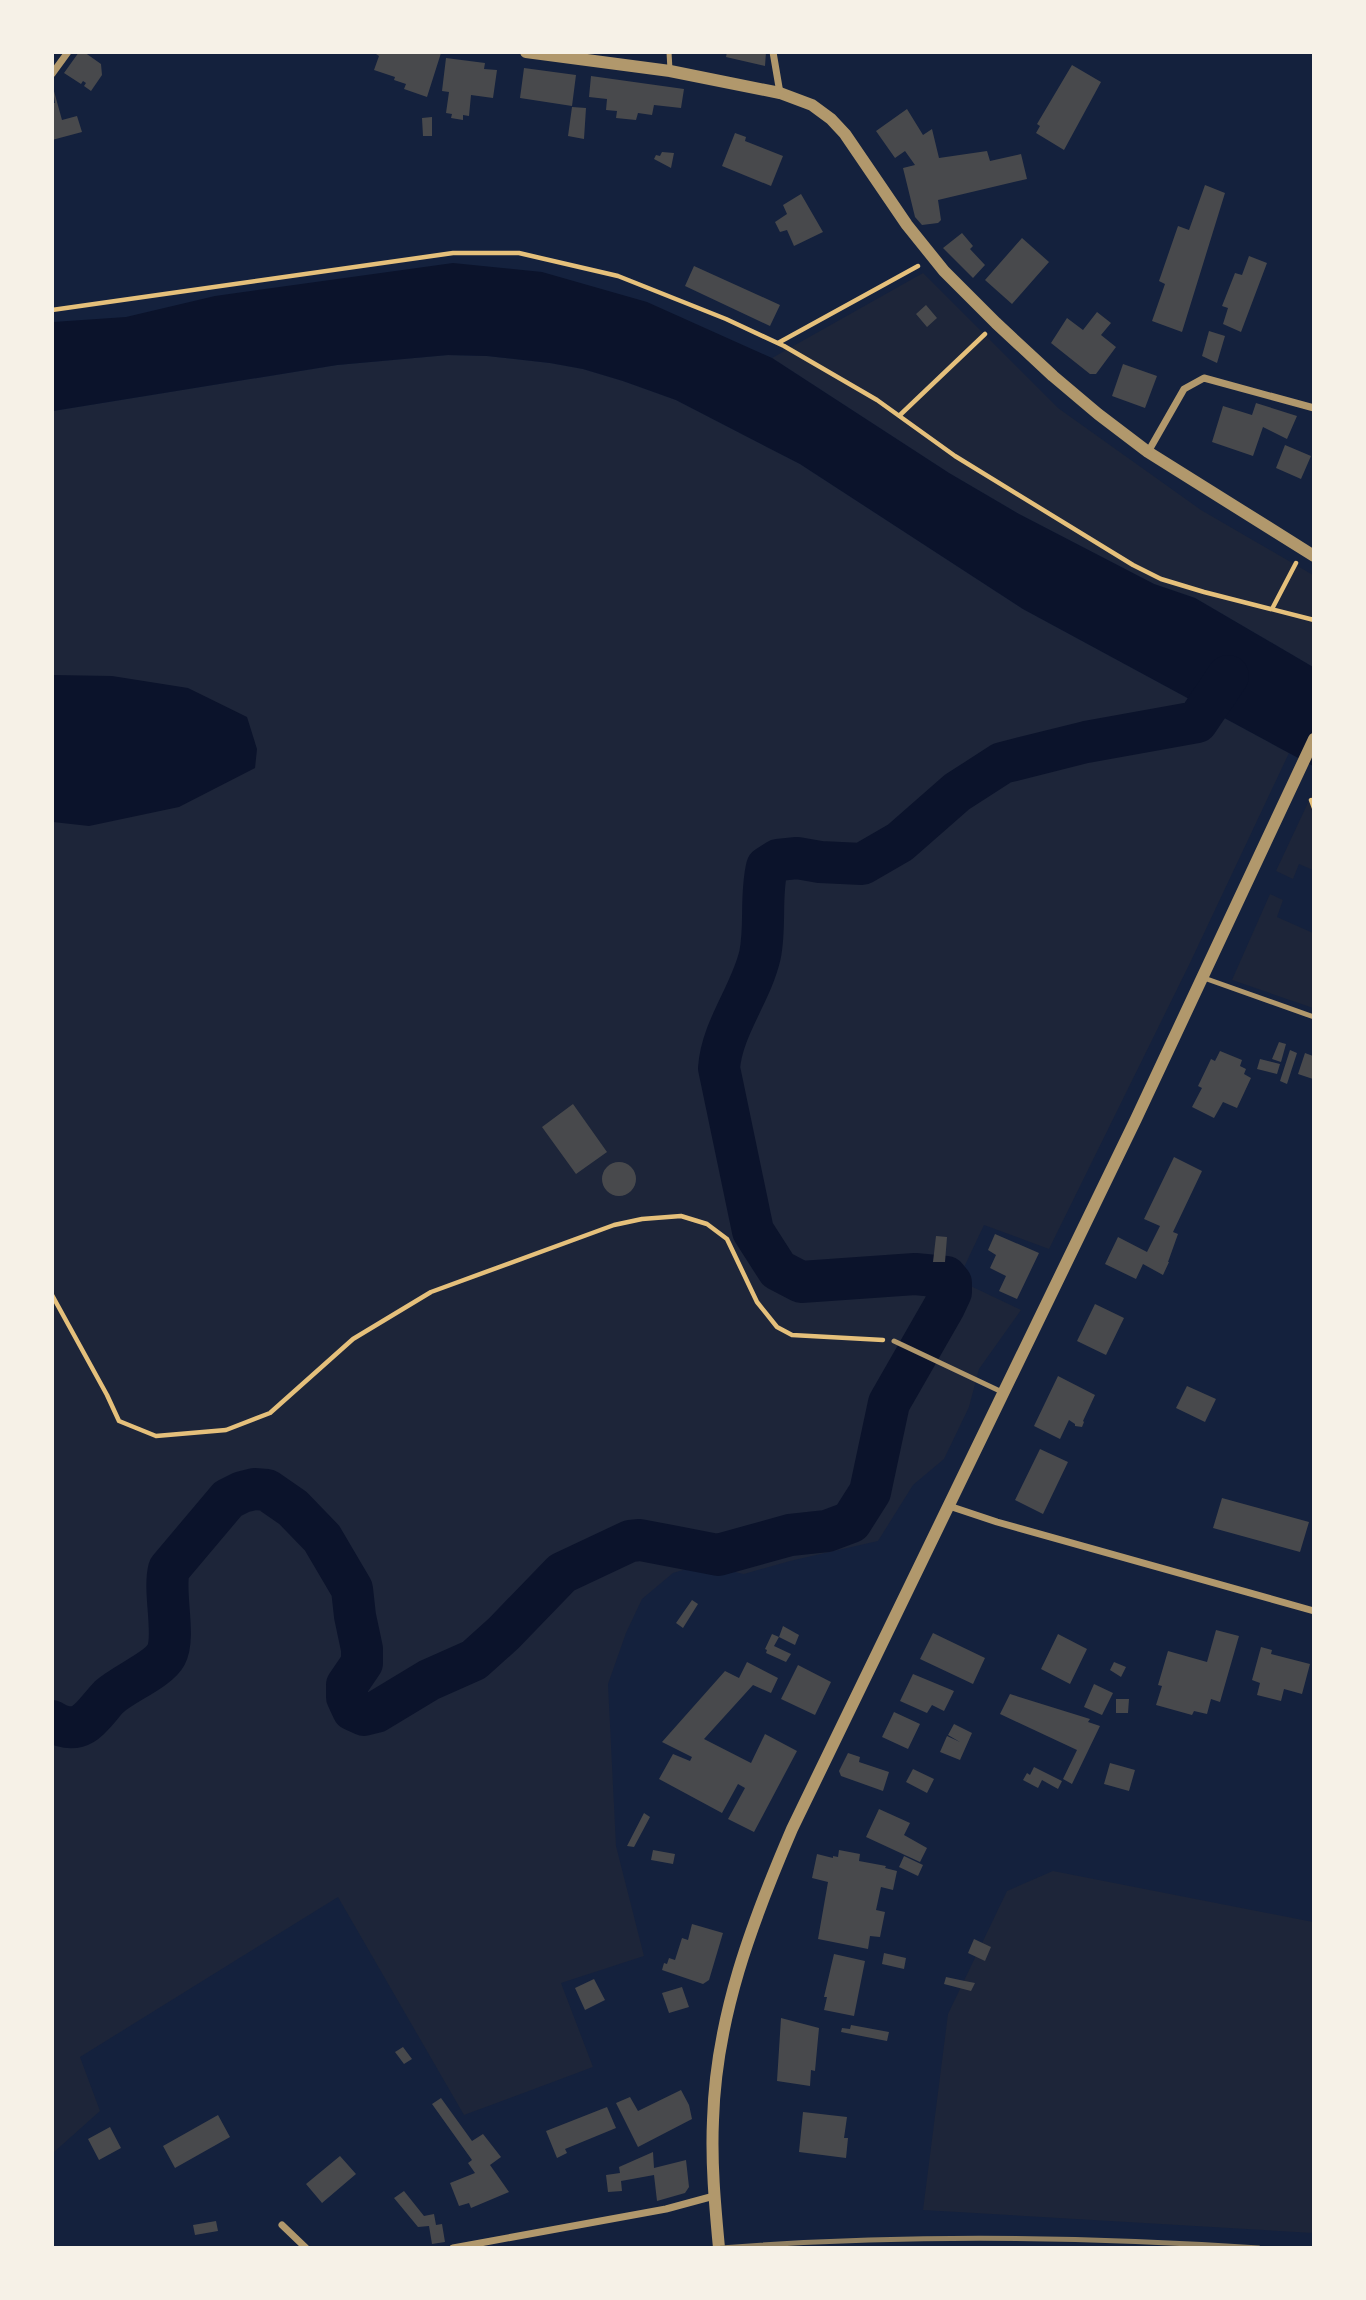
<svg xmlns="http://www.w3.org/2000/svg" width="1366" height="2300" viewBox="0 0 1366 2300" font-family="Arial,sans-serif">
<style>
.green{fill:#1d2539}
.water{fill:#0b132b}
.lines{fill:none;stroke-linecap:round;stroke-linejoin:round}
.river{stroke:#0b132b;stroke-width:42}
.building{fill:#48494c}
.path{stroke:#e5c07b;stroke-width:4.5}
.service{stroke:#b1986c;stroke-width:5}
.minor{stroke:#b1986c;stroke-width:7}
.tertiary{stroke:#b1986c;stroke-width:12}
.rail{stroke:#918062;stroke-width:5}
</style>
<rect width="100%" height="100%" fill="#14213d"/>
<!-- green -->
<path class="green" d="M923 273 1058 408 1201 510 1313 575V667L1195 598 1154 584 1019 514 949 473 772 358Z
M448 355 487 356 550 363 583 369 623 381 676 400 800 464 1023 609 1289 753 1189 965 1049 1249 984 1225 958 1280 1021 1310 979 1369 969 1407 944 1459 913 1485 878 1541 790 1561 744 1574 700 1565 673 1573 642 1599 626 1633 608 1684 616 1846 644 1956 561 1983 593 2067 464 2115 338 1897 80 2057 100 2111 53 2153V411L337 365Z
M1313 792V870L1299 864 1293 879 1276 871Z
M1270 894 1283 900 1277 917 1313 933V1008L1232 980Z
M1053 1871 1313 1922V2233L923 2210 948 2014 1007 1891Z"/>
<!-- water -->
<path class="water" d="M453 263 542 272 647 302 772 358 949 473 1019 514 1154 584 1195 598 1313 667V766L1023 609 800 464 676 400 623 381 583 369 550 363 487 356 448 355 337 365 53 411V322L126 317 215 296Z
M53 675 112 676 188 688 247 717 257 749 255 768 179 807 89 826 53 822Z"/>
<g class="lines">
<!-- river -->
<path class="river" d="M52 1721C60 1727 73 1730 83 1724 93 1718 101 1705 109 1697 123 1684 158 1670 166 1655 176 1637 163 1592 169 1569L228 1499 242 1492 254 1489 267 1490 293 1508 322 1538 352 1589 355 1616 362 1649V1663L347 1685V1697L353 1710 364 1715 376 1712 429 1680 474 1660 504 1633 562 1573 630 1541 640 1540 718 1555 790 1535 827 1531 851 1522 870 1492 889 1403 944 1307 951 1292V1283L946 1277 915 1274 801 1282 778 1270 753 1231 719 1068C722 1028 751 994 760 955 766 926 760 896 767 867L778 860 797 858 820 862 862 864 900 842 957 792 1002 763 1086 742 1197 722 1228 676"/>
</g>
<!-- building -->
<path class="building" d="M79 52H84L101 64 102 75 91 91 84 86 86 83 83 81 81 84 64 73Z
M373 52 441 53 427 97 404 89 406 84 394 80 395 77 374 70 379 56Z
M727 52H766L765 66 726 57Z
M446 58 485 63 484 69 497 70 493 98 471 95 469 116 463 115V120L451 118 452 114 446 113 449 92 442 91Z
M1072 65 1101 82 1064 150 1036 133 1040 126 1037 124Z
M524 68 576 75 572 106 520 98Z
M591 76 684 89 681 108 654 105 652 115 638 113 636 120 616 118 617 111 606 110 607 99 589 97Z
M52 84 62 120 77 116 82 132 52 140V103H55Z
M572 107 586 108 584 139 568 136Z
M907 109 923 135 932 129 939 158 987 151 990 161 1021 154 1027 179 938 200 941 220 938 223 922 225 915 217 903 168 915 165 905 151 895 158 876 131Z
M432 117V136H423L422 118Z
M735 133 746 137 745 141 783 156 771 186 722 166Z
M662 152 674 153 671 168 654 159 656 155 660 156Z
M1205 185 1225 193 1182 332 1152 321 1165 284 1159 281 1178 226 1189 230Z
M801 194 823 232 794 246 787 230 780 232 775 222 787 214 783 205Z
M962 233 973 246 970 249 985 265 973 278 943 248Z
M1022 238 1049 262 1012 304 985 280Z
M1249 256 1267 263 1241 332 1223 324 1228 308 1222 306 1235 273 1242 275Z
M694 266 780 305 770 326 685 286Z
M926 305 937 318 927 327 916 314Z
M1097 312 1111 323 1101 335 1116 347 1096 374H1090L1051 343 1067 318 1083 330Z
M1209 331 1225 336 1217 363 1202 356Z
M1123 364 1157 376 1145 408 1112 396Z
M1256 403 1297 416 1287 439 1263 427 1253 456 1212 442 1223 406 1252 415Z
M1285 445 1311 456 1301 479 1276 468Z
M1279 1042 1286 1044 1281 1062 1272 1059Z
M1290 1050 1297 1053 1287 1084 1280 1081Z
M1220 1051 1242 1060 1240 1066 1246 1069 1244 1074 1251 1078 1237 1108 1223 1102 1214 1118 1192 1107 1202 1088 1198 1086 1211 1059 1215 1061Z
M1305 1053 1313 1056V1079L1298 1074Z
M1260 1059 1280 1064 1277 1074 1257 1069Z
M573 1104 607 1152 576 1174 542 1127Z
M1174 1157 1202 1171 1173 1232 1178 1234 1168 1262H1169L1163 1275 1143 1264 1136 1279 1105 1264 1118 1237 1147 1252 1160 1226 1144 1219Z
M602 1179a17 17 0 1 1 34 0a17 17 0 1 1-34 0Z
M995 1234 1039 1253 1017 1299 999 1291 1006 1276 990 1268 996 1255 988 1250Z
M936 1236 947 1237 945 1262H933Z
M1095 1304 1124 1318 1106 1355 1077 1341Z
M1058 1376 1095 1395 1083 1421 1084 1422 1082 1427 1075 1426V1424L1069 1420 1060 1439 1034 1426Z
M1187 1386 1216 1399 1205 1422 1176 1408Z
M1040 1449 1068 1462 1043 1514 1015 1500Z
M1222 1498 1309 1522 1300 1552 1213 1528Z
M692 1600 698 1604 683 1628 676 1623Z
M783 1626 799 1635 795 1645 779 1637Z
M1216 1630 1239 1636 1220 1702 1211 1699 1207 1714 1194 1711 1192 1715 1156 1705 1162 1686 1158 1685 1168 1651 1207 1662Z
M933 1633 985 1658 973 1684 920 1659Z
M772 1634 779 1637 774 1646 791 1654 786 1662 766 1653 767 1650 765 1649Z
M1058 1634 1087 1649 1070 1684 1041 1669Z
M1261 1647 1272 1650 1271 1654 1310 1664 1302 1694 1284 1689 1281 1701 1257 1695 1260 1683 1252 1680Z
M747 1662 778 1678 771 1693 753 1685 704 1739 751 1763 765 1734 797 1751 754 1832 728 1819 745 1788 738 1784 722 1813 659 1779 673 1754 690 1761 692 1757 662 1742 725 1671 739 1678Z
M1114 1662 1126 1667 1121 1677 1110 1670Z
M798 1665 831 1682 815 1715 781 1699Z
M913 1674 954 1691 944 1711 932 1705 927 1713 900 1701Z
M1094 1684 1113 1693 1102 1715 1084 1707Z
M1010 1694 1090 1719 1088 1722 1100 1726 1072 1784 1063 1779 1077 1750 1000 1714Z
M1116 1699H1129L1128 1713H1116Z
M894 1712 920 1724 908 1749 882 1737Z
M954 1724 972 1733 960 1760 940 1752 947 1736 960 1742 948 1735Z
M848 1753 860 1757 859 1762 889 1772 883 1791 841 1776 839 1771Z
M1110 1763 1135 1770 1129 1791 1104 1784Z
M1034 1767 1062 1781 1058 1789 1042 1780 1038 1788 1023 1780 1027 1773 1030 1775Z
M913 1769 934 1779 927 1793 906 1782Z
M879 1809 910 1823 904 1835 927 1848 920 1862 866 1837Z
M644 1813 650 1817 634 1847 627 1846Z
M653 1850 675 1854 673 1864 651 1860Z
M839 1850 860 1854 859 1861 886 1866 885 1868 897 1871 893 1890 881 1887 876 1910 885 1912 880 1937 870 1936 868 1949 818 1939 828 1882 812 1878 817 1854 833 1858V1856L838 1857Z
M904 1856 923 1865 918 1876 899 1867Z
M692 1924 723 1933 709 1980 703 1984 662 1970 664 1963 667 1964 669 1958 675 1960 682 1938 688 1940Z
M974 1939 991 1947 985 1961 968 1953Z
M884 1953 906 1958 904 1969 882 1964Z
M834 1954 865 1961 854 2016 824 2010 827 1997H824Z
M946 1977 960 1980 975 1983 971 1991 944 1984Z
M594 1979 605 2000 585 2010 575 1988Z
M682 1987 689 2007 669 2013 662 1993Z
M781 2018 819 2028 815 2071 811 2070 810 2086 777 2081Z
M851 2025 889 2032 887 2041 841 2032 842 2028 850 2029Z
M403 2047 412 2059 404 2064 395 2052Z
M681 2090 689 2105 692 2119 638 2147 616 2103 630 2097 638 2111Z
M441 2098 472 2141 483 2134 501 2157 490 2165 509 2192 471 2208 469 2203 459 2206 450 2183 475 2173 468 2163 472 2160 432 2104Z
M607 2107 616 2128 565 2149 567 2153 557 2158 546 2131Z
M803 2112 847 2117 844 2138H848L846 2158 799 2152Z
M218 2115 230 2137 175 2168 163 2146Z
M110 2127 121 2148 99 2160 88 2139Z
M653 2152 654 2168 686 2160 689 2187 685 2193 657 2201 654 2175 621 2181 622 2191 608 2192 606 2175 620 2173 619 2167Z
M340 2156 356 2174 322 2203 306 2184Z
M404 2191 424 2216 434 2214 436 2225 442 2224 445 2242 432 2244 429 2226 418 2227 394 2198Z
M216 2221 218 2231 195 2235 193 2225Z"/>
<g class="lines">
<!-- path -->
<path class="path" d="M52 310 453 253H519L618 276 726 319 784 346 877 400 955 456 1133 565 1161 579 1204 592 1314 620
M778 343 918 266
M900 415 985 334
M1272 609 1296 563
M1311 800 1314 808
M52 1295 107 1395 119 1421 156 1436 226 1430 270 1413 353 1339 431 1292 614 1225 642 1219 681 1216 707 1224 727 1239 757 1302 777 1327 792 1335 883 1340"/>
<!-- service -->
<path class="service" d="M669 52 670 70
M1204 978 1314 1017
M894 1341 1002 1392"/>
<!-- minor -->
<path class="minor" d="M773 52 780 93
M52 74 68 52
M1148 452 1184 389 1204 378 1314 408
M949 1506 997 1522 1314 1611
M282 2225 306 2248
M453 2248 666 2209 714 2196"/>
<!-- tertiary -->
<path class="tertiary" d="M526 52 670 71 780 93 812 105 831 119 845 134 907 225 944 271 996 323 1053 376 1098 414 1148 452 1314 556
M719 2248C715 2205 711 2163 713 2120 716 2017 752 1922 792 1829L1136 1119 1314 739"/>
<!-- rail -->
<path class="rail" d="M721 2248C900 2234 1080 2236 1259 2248"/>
</g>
<!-- border -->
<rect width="1366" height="2300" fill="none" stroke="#f6f1e7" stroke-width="108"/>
</svg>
